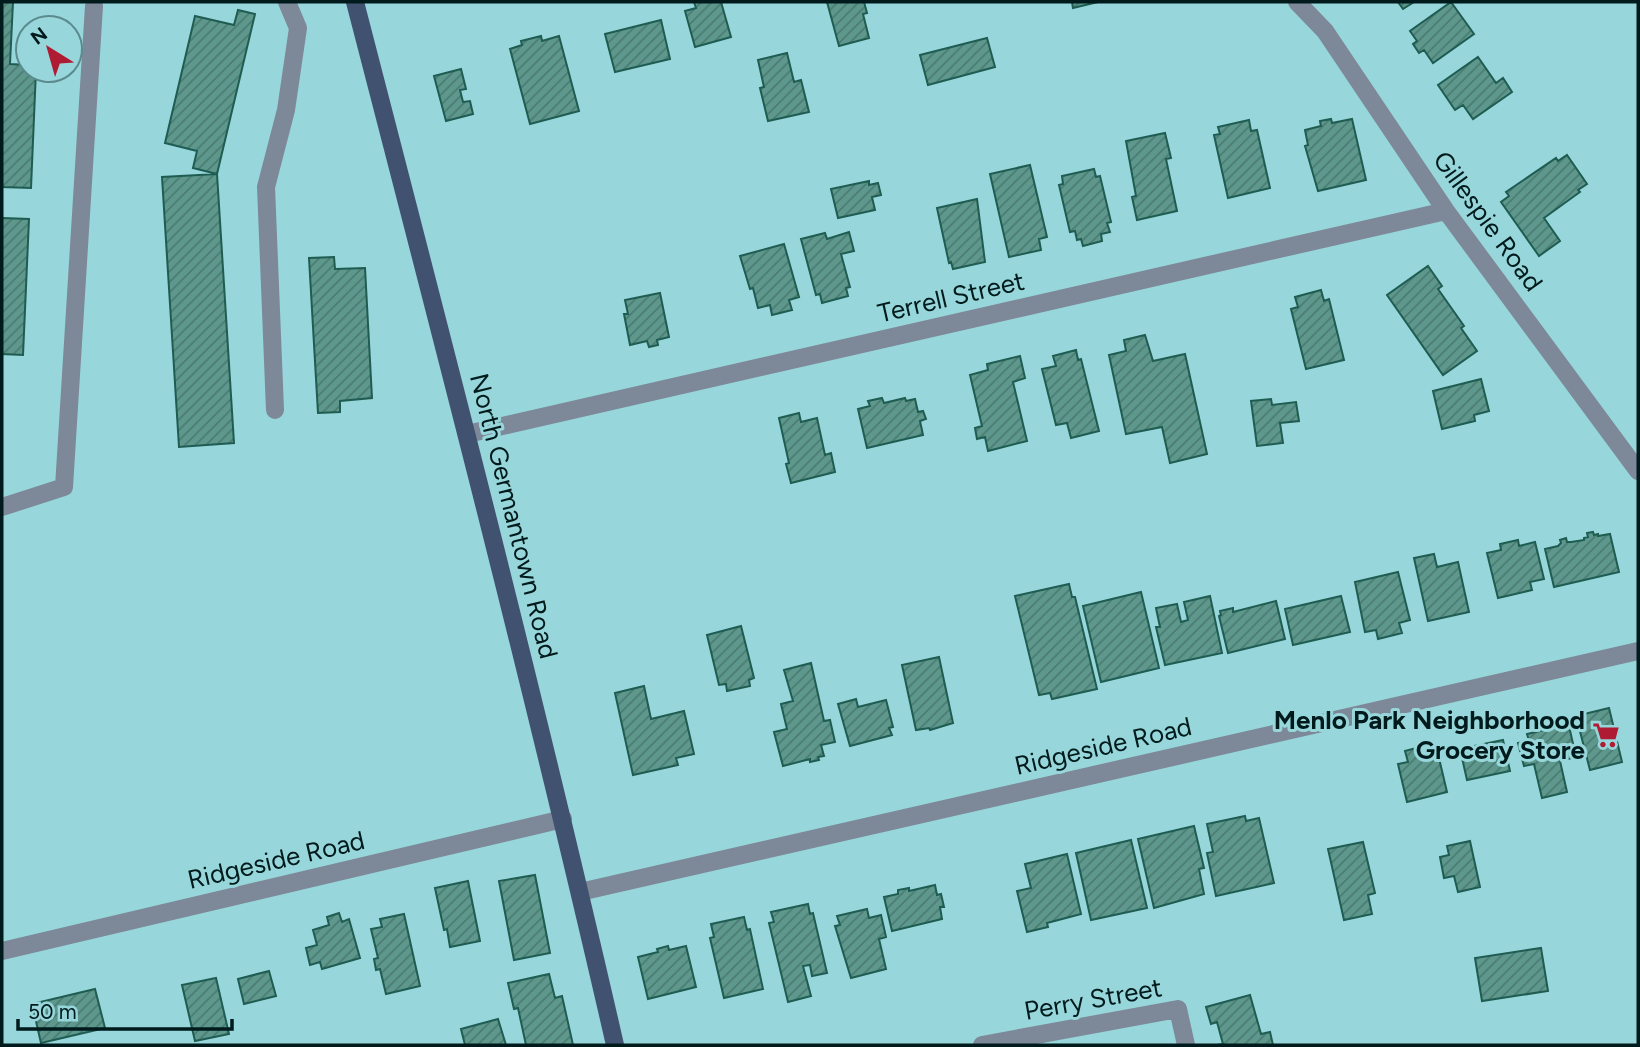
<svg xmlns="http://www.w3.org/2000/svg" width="1640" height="1047" viewBox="0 0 1640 1047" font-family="Figtree,sans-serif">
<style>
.building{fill:url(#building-hatch);stroke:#1f5c52;stroke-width:2}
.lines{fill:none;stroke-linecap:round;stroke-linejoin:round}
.minor{stroke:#7d8899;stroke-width:18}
.major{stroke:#405270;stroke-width:18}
.labels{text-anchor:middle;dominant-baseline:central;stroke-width:6;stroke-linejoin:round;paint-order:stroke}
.street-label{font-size:26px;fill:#011a1c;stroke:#97d6da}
.poi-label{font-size:26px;font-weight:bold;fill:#011a1c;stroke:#97d6da;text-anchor:end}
</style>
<defs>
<pattern id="building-hatch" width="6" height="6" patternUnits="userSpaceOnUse" patternTransform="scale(1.75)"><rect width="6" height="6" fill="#5e988d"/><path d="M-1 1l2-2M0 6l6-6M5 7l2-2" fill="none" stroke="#4b7b72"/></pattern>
</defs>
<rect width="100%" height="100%" fill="#97d6da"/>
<!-- building -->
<path class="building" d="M2 2H13L10 64 28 65V70H36L31 188 2 187Z
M694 2H721L731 37 695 47 685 11 696 8Z
M827 2H864L867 13 863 14 869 38 839 46Z
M1072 2H1098L1073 8Z
M1398 2H1414L1403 9Z
M1451 2 1474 34 1433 63 1424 50 1419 53 1413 44 1417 41 1410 31Z
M238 10 255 14 217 174 193 168 197 151 165 143 195 16 234 25Z
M661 20 670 59 615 72 605 34Z
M541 36 542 41 559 36 579 111 530 124 510 49 522 45 521 41Z
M987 38 995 67 928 85 920 55Z
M787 53 794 82 801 80 809 112 768 121 760 88 764 87 758 60Z
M1478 57 1496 83 1503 78 1512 92 1473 119 1463 105 1455 110 1438 85Z
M461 69 466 89 460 90 463 102 470 101 473 114 446 121 434 76Z
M1331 119 1332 123 1352 119 1366 180 1318 191 1305 146 1308 145 1305 130 1321 126 1320 121Z
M1249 120 1251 131 1257 130 1270 188 1228 198 1214 135 1220 134 1218 127Z
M1165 133 1171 158 1166 159 1177 211 1137 220 1132 197 1136 196 1126 141Z
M1567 155 1587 184 1578 190 1580 192 1544 218 1560 241 1539 256 1501 202 1509 196 1506 192 1556 158 1558 161Z
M1030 165 1047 237 1039 239 1041 250 1009 257 990 174Z
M1094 169 1096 177 1100 176 1111 222 1107 223 1110 232 1101 234 1102 241 1083 246 1081 239 1077 240 1075 231 1070 232 1059 185 1063 184 1062 176Z
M217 174 234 443 179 447 162 177Z
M869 181V185L878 183 881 195 872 197 875 210 838 218 831 189Z
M977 199 985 262 953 269 951 262 949 263 937 208Z
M2 218 29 219 23 355 2 354Z
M849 232 854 251 841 254 850 287 846 288 848 296 822 303 820 294 816 295 801 239 825 233 827 239Z
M784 244 799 297 789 300 792 310 772 315 770 305 758 308 753 288 750 289 740 256Z
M334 257 335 269 365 268 372 398 340 401V412L318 413 309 258Z
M1428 266 1442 286 1438 289 1464 326 1461 328 1477 351 1443 375 1387 295Z
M1321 290 1324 301 1329 299 1344 360 1306 369 1291 309 1298 307 1295 297Z
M660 293 669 337 657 340 658 345 649 347 647 341 630 345 624 314H628L625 300Z
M1145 335 1153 361 1185 354 1207 454 1170 463 1162 427 1126 434 1109 355 1126 351 1124 340Z
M1076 350 1078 360 1081 359 1099 431 1071 438 1067 423 1056 425 1042 369 1056 366 1053 356Z
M1020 356 1025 378 1013 382 1027 441 988 451 985 437 977 439 975 428 982 426 970 375 988 370 987 364Z
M1481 379 1489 411 1474 415 1475 421 1442 429 1433 391Z
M882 398 884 403 905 398 906 401 915 399 918 412 923 411 926 419 920 421 923 435 867 448 858 409 870 406 868 401Z
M1271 399 1272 405 1296 402 1299 421 1280 423 1283 443 1257 446 1251 401Z
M799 413 801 422 817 418 825 455 831 453 835 472 791 483 786 464 789 463 779 418Z
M1593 532 1594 535 1598 534V536L1610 534 1619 572 1554 587 1545 549 1558 546 1561 543 1560 540 1566 538 1567 542H1571L1584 540V538L1588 537 1587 533Z
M1518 540 1519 546 1535 542 1544 579 1530 582 1532 590 1498 598 1487 553 1501 550 1500 544Z
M1434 554 1437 567 1458 562 1469 612 1428 621 1414 558Z
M1398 572 1410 620 1399 623 1402 633 1378 639 1376 630 1365 632 1355 582Z
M1069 584 1072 597H1075L1097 689 1052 699 1050 693 1039 695 1015 596Z
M1141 592 1159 668 1101 682 1083 606Z
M1210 596 1222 653 1165 665 1156 627H1160L1156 608 1177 604 1181 622 1188 620 1184 602Z
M1341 596 1350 632 1293 645 1285 609Z
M1276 601 1285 639 1228 653 1219 616 1221 615 1220 611 1233 608V612Z
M741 626 754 678 749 680 750 686 727 691 726 684 719 685 707 635Z
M939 657 953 723 930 730 929 728 916 730 902 665Z
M811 663 824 721 830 720 835 742 821 745 824 756 818 757 819 760 810 762V759L783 766 774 732 787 729 781 704 793 701 784 670Z
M644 686 651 719 684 711 694 754 676 758 678 765 633 775 615 693Z
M856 699 858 707 886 700 893 727 889 728 892 735 850 746 838 704Z
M1609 708 1622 762 1590 770 1576 716Z
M1559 724 1560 727 1569 726 1576 757 1560 761 1567 792 1542 798 1534 764 1524 766 1518 743 1529 741 1527 734 1553 728 1552 725Z
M1503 740 1510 771 1467 780 1460 749Z
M1420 747 1422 758 1438 754 1447 792 1407 802 1398 764 1408 762 1405 751Z
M1245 816 1246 821 1259 818 1274 883 1216 896 1207 853 1213 852 1207 824Z
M1194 826 1204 868 1199 869 1204 894 1154 908 1138 839Z
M1131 840 1147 908 1091 920 1076 853Z
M1470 841 1480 887 1458 892 1454 876 1444 878 1440 857 1449 855 1447 846Z
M1363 842 1375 893 1368 895 1372 914 1344 920 1328 849Z
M1067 854 1081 914 1047 923 1048 927 1027 932 1017 891 1031 888 1025 864Z
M535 875 550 953 514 960 499 881Z
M468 881 480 941 450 947 447 929 444 930 435 888Z
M935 885 937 895 941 894 944 907H940L942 919 892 931 884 897 898 894V890L909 888V891Z
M808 904 810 914 813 913 827 973 812 976 810 965 803 966 811 996 788 1002 769 923 774 922 771 912Z
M867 909 869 918 881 915 886 937 879 939 886 969 851 978 835 926 840 925 837 916Z
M339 913 342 922 349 919 360 958 322 969 320 962 310 965 306 948 317 945 313 930 329 925 327 917Z
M404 914 420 986 386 994 380 969 376 970 374 959 378 958 371 929 382 927 380 919Z
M744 917 747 930 750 929 763 989 724 998 710 938 714 937 711 924Z
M668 946 669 950 686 946 696 987 648 999 638 957 658 952 657 949Z
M1541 948 1548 991 1482 1001 1475 958Z
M269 971 276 996 244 1004 238 979Z
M549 974 555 998 562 996 573 1045H526L518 1008 514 1009 508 983Z
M216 978 229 1034 195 1041 182 985Z
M95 989 105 1028 41 1043 32 1004Z
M1250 995 1261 1034 1270 1032 1273 1045H1217L1223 1044 1217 1022 1211 1024 1206 1007Z
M498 1019 506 1045H465L461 1029Z"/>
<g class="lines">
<!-- minor -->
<path class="minor" d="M1297 2 1325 31 1446 211 1638 471
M275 410 266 187 286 110 298 28 287 2
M467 434 1446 211
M2 507 64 487 94 6
M580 892 1638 651
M2 951 563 819
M982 1045 1178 1009 1186 1045"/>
<!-- major -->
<path class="major" d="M355 2C445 349 535 696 615 1045"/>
</g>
<!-- icons -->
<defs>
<symbol id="supermarket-bare" viewBox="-9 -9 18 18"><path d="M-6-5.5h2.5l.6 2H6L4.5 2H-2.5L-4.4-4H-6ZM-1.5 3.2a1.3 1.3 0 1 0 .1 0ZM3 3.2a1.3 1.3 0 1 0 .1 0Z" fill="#af1b32" stroke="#97d6da" stroke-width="2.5" paint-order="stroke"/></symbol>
</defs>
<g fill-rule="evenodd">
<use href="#supermarket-bare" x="1587" y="716" width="38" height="38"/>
</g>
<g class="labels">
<!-- street labels -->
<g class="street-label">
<text transform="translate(1488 221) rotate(54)">Gillespie Road</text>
<text transform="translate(951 297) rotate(-13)">Terrell Street</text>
<text transform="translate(514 516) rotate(76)">North Germantown Road</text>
<text transform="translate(1103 746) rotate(-13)">Ridgeside Road</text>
<text transform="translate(276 860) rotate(-13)">Ridgeside Road</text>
<text transform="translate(1093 999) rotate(-10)">Perry Street</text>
</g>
<!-- poi labels -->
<g class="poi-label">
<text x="1585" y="720">Menlo Park Neighborhood<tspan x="1585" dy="30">Grocery Store</tspan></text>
</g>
</g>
<!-- border -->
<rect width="1640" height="1047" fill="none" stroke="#011a1c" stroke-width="7"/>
<!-- north arrow -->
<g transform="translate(49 49) rotate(323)"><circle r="33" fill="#97d6da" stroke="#5b8b8e" stroke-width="2"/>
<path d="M0-5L12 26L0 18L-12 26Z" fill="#af1b32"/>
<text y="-10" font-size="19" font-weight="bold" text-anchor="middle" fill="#011a1c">N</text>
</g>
<!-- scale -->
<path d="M18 1019v10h214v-10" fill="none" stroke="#011a1c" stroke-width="3.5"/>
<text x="28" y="1019" font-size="21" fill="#011a1c" stroke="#97d6da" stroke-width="5" paint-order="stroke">50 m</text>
</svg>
